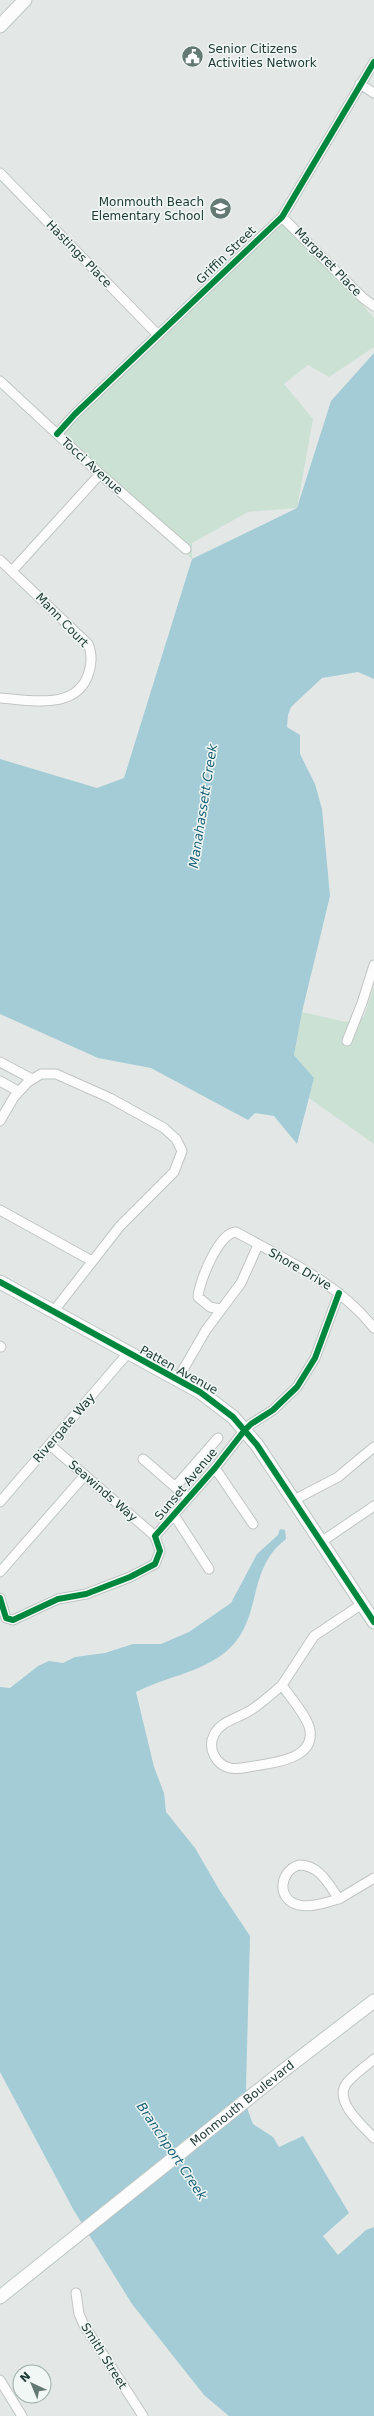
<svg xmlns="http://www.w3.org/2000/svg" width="374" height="2416" viewBox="0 0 374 2416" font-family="'DejaVu Sans',sans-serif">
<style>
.green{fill:#cbe1d4}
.water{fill:#a3ccd7}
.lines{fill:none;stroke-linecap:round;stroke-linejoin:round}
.street-casing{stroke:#c0c5c3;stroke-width:11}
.secondary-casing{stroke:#bec6c3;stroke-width:15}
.street{stroke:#fbfcfb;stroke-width:9}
.secondary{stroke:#fbfcfb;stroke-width:13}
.cycleway-casing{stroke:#f0f7f4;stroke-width:8}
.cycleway{stroke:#00873e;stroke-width:6}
.labels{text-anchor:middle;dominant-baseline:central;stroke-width:3;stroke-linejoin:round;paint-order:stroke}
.poi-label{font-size:12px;fill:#203b36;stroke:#f0f7f4;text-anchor:start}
.street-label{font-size:12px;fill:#203b36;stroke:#f0f7f4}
.water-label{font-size:13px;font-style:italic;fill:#1a6077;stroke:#f0f7f4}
</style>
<rect width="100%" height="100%" fill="#e3e8e6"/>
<!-- green -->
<path class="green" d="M286 216 374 318V347L329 377 308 365 284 384 313 419 297 508 248 512 192 543V559L58 432Z
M374 986V1144L309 1098 314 1078 294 1055 302 1012 346 1022 364 1017Z"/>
<!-- water -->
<path class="water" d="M374 353V679L358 672 322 678 291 707 288 715 287 727 300 735V754L315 784 322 809 330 896 302 1012 294 1055 314 1078 297 1144 274 1116 255 1113 248 1120 151 1068 98 1058 0 1014V759L97 788 124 778 192 559 297 508 331 401Z
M280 1529 285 1530 286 1539C244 1571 265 1622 223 1654 198 1673 163 1678 136 1692L154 1767 164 1793 166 1812 195 1848 220 1891 250 1936 246 2088 248 2111 253 2124 273 2137 279 2147 303 2136 349 2213 323 2236 338 2255 366 2230 374 2227V2416H229L204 2395 132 2304 73 2209 0 2072V1687L10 1688 38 1666 49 1661 63 1663 75 1657 105 1653 133 1644H161L189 1632 231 1603 257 1554 278 1535Z"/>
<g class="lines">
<defs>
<path id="street" d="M360 84 374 93
M0 173 158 335
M282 217 363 298 374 306
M0 381 100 474 186 549
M57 434 75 414 282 217 374 62
M0 560 88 644C92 653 92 662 89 672 78 711 31 700 0 698
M12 571 100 474
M347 1041 362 1003 374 965
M0 1062 32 1079
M0 1081 18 1091
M0 1121 14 1097 28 1082 41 1074H56L110 1098 164 1128 176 1139 182 1151 174 1172 120 1226 53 1312
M0 1210 92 1261
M220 1309 210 1307 198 1297C199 1282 219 1232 236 1232 286 1260 337 1282 374 1328
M0 1346 1 1347
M177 1380 206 1330 241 1283 258 1245
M50 1445 155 1536
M143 1459 188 1498
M215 1468 253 1524
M175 1487 218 1438
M294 1500 338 1477 374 1447
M0 1502 128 1353
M174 1515 209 1569
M321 1542 374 1506
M0 1572 85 1475
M0 1598 6 1618 13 1620 58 1599 86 1594 130 1577 155 1564 160 1551 155 1536 215 1468 244 1431 251 1424 273 1410 297 1387 315 1358 339 1293
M282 1685C289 1696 309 1718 310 1731 314 1759 273 1763 254 1766 247 1767 238 1770 230 1768 216 1765 207 1748 214 1735 220 1721 239 1718 251 1710 262 1703 272 1694 282 1685Z
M282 1685 314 1636 362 1604
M299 1865C320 1865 328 1884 339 1899 327 1902 311 1908 299 1905 276 1900 279 1871 299 1865Z
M339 1899 374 1878
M374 2059C365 2067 353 2075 346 2084 334 2102 363 2126 374 2138
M76 2293 79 2314 84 2325 143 2416
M0 2380 22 2416"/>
<g id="secondary">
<path d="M0 26 25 0"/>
<path d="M0 1282 200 1392 233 1417 257 1445 374 1622"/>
<path id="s1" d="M0 2297 279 2074 374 2001"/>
</g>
</defs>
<!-- street casing -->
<use href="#street" class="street-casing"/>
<!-- secondary casing -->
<use href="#secondary" class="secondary-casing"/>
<!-- street -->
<use href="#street" class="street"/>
<!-- secondary -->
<use href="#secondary" class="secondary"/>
<defs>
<path id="cycleway" d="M57 434 75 414 282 217 374 62
M0 1282 200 1392 233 1417 257 1445 374 1622
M0 1598 6 1618 13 1620 58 1599 86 1594 130 1577 155 1564 160 1551 155 1536 215 1468 244 1431 251 1424 273 1410 297 1387 315 1358 339 1293"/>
</defs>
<!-- cycleway casing -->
<use href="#cycleway" class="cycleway-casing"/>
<!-- cycleway -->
<use href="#cycleway" class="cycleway"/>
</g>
<!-- icons -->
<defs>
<symbol id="civic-disc" viewBox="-11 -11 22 22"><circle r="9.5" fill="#647874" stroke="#f0f7f4"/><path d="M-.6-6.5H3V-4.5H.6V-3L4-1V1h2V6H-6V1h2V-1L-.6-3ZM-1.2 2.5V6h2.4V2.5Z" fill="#fff"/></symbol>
<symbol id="school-disc" viewBox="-11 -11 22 22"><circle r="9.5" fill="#647874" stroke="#f0f7f4"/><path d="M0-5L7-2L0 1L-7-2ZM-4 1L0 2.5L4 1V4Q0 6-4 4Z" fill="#fff"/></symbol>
</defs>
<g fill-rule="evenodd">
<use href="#civic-disc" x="180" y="44" width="25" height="25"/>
<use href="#school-disc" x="208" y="196" width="25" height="25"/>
</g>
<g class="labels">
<!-- poi labels -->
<g class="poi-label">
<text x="208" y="49">Senior Citizens<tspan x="208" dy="14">Activities Network</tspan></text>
<text x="204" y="202" text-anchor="end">Monmouth Beach<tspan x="204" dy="14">Elementary School</tspan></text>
</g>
<!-- street labels -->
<g class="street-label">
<text transform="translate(79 254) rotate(46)">Hastings Place</text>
<text transform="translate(226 255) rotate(-44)">Griffin Street</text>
<text transform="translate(328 262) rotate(46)">Margaret Place</text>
<text transform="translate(92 466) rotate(42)">Tocci Avenue</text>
<text transform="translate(62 620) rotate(46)">Mann Court</text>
<text transform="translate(300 1269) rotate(30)">Shore Drive</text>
<text transform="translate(179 1370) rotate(29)">Patten Avenue</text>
<text transform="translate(64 1428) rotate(-49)">Rivergate Way</text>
<text transform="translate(186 1484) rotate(-50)">Sunset Avenue</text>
<text transform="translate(103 1491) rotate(41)">Seawinds Way</text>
<text stroke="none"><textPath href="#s1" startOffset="310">Monmouth Boulevard</textPath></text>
<text transform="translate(104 2356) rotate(58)">Smith Street</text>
</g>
<!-- water labels -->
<g class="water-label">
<text transform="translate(203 806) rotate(-81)">Manahassett Creek</text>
<text transform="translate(172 2151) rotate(56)">Branchport Creek</text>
</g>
</g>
<!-- north arrow -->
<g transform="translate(32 2384) rotate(316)"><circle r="19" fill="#f0f7f4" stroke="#9daca8"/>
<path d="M0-3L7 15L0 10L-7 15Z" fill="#647874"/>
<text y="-6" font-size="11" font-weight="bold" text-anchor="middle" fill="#203b36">N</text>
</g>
</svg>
